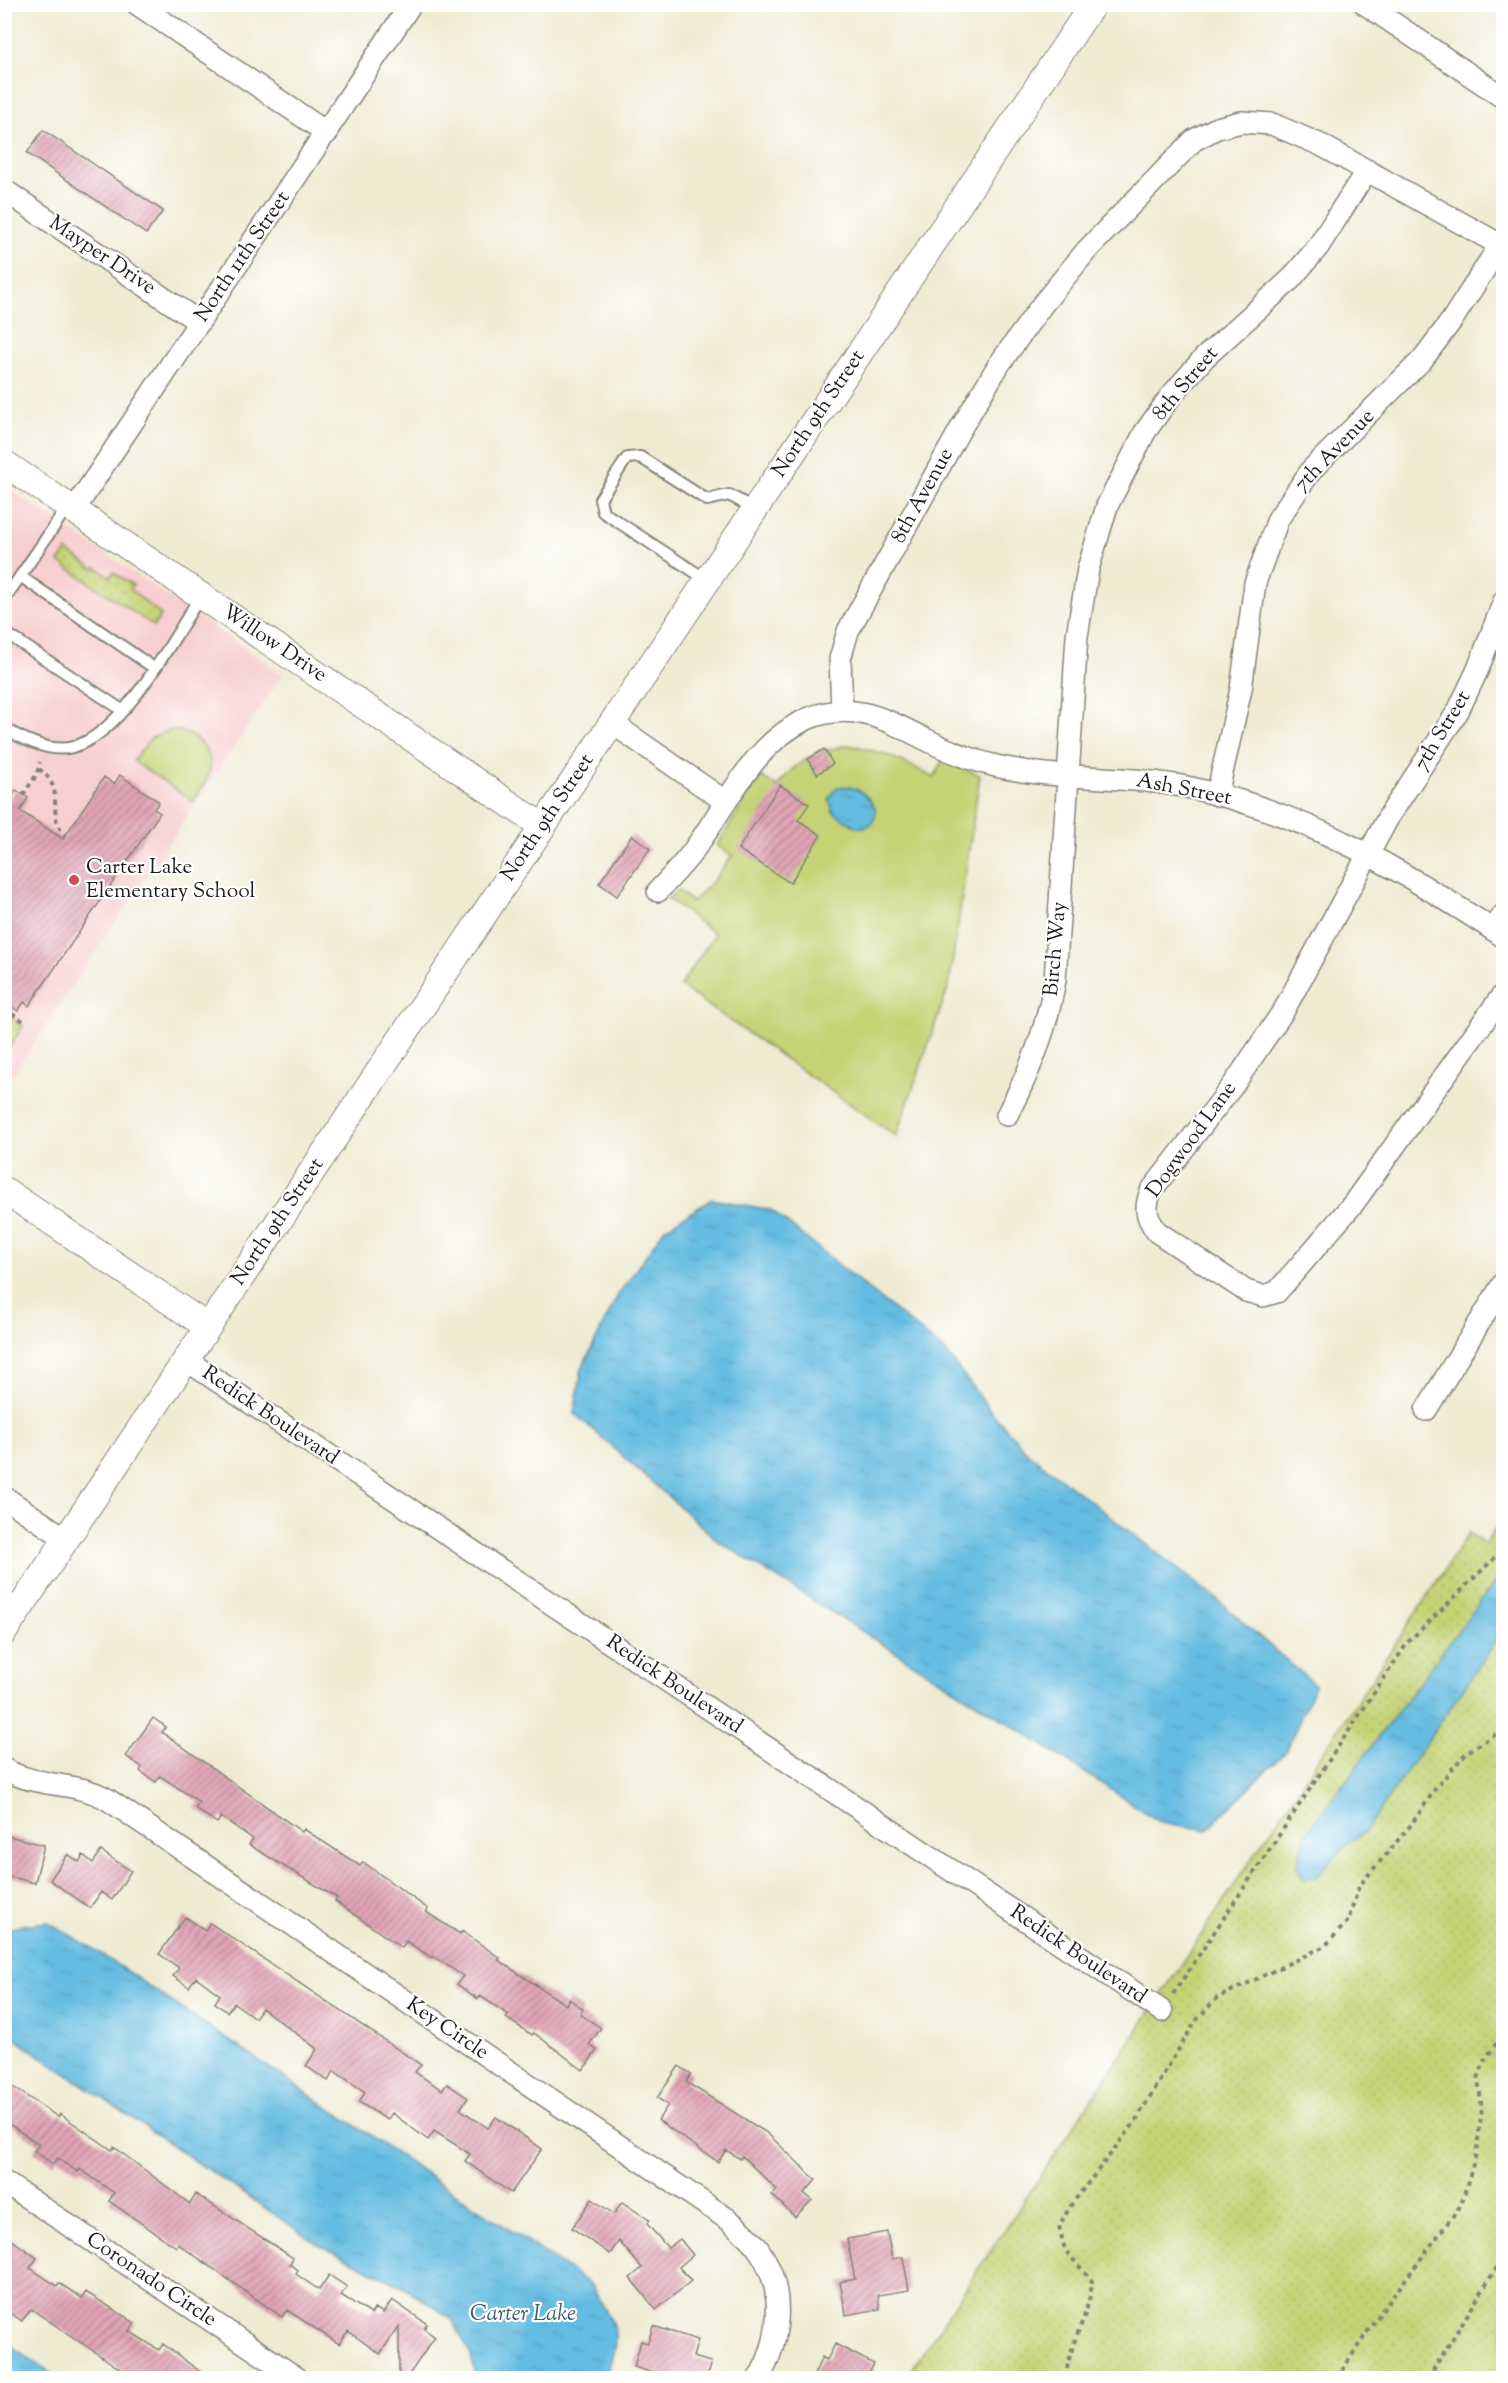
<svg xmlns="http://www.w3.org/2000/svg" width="1508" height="2383" viewBox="0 0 1508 2383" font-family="'Sorts Mill Goudy',serif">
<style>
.built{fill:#f7cfd0}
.grass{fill:url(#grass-dots);stroke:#707848;stroke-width:1.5}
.park{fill:#c4d375;stroke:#707848;stroke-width:1.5}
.water{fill:url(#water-ripples);stroke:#406c7e;stroke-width:1.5}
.building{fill:url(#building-hatch)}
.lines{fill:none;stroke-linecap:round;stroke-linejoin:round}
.service-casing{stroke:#868478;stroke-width:14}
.minor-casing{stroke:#868478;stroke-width:24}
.tertiary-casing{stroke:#868478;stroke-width:28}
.path{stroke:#868478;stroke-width:4;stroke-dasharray:4.5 4.5;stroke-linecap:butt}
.service{stroke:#fff;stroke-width:10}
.minor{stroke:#fff;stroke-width:21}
.tertiary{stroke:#fff;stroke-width:26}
.poi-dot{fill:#d1495b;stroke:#fff;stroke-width:2}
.labels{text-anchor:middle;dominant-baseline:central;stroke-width:4.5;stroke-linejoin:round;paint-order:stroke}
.street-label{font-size:21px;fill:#1c1c1c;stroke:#fff}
.poi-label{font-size:21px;fill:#1c1c1c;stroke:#fff;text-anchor:start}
.water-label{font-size:22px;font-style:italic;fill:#395c6b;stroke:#fff}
</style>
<defs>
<pattern id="grass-dots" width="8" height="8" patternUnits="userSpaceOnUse" patternTransform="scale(1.5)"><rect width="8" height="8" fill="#c4d375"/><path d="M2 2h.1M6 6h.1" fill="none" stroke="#a8b565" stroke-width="1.8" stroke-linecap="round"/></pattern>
<pattern id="water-ripples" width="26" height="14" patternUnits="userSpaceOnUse" patternTransform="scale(1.5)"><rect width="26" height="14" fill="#64bce1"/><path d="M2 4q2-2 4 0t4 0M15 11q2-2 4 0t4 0" fill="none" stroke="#56a1c0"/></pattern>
<pattern id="building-hatch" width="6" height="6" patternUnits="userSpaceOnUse" patternTransform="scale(1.5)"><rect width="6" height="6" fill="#e0a4b6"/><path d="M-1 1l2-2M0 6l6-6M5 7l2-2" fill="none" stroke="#b58593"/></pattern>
</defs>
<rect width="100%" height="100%" fill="#fff"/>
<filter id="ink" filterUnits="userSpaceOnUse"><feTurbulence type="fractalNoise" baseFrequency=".0167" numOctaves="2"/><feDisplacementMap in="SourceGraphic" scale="12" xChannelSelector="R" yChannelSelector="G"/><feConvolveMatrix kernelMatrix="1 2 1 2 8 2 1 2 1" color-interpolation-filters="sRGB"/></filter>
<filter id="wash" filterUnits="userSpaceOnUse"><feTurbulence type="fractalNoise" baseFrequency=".008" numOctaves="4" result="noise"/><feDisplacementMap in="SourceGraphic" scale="24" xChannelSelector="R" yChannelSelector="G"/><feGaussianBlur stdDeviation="1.35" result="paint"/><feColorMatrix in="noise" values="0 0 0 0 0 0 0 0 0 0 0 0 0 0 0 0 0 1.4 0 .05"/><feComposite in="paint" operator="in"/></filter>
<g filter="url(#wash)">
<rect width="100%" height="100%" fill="#efebd3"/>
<!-- built -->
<path class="built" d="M5 486 283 674 5 1086Z"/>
<!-- grass -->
<path class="grass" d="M67 551 94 569 96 567 110 577 113 572 133 585 130 589 161 615 154 626 59 562Z
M1503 1517V2378H906L1469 1533 1485 1544Z"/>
<!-- park -->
<path class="park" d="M171 730C190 731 213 746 210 768 209 780 199 791 193 801L133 761 151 738Z
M848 745C880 750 906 762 934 778L942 761 980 775 949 985 896 1136 680 986 715 934 668 899 678 890 692 902 714 880 732 856 717 845 761 776 777 787C796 760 816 752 848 745Z
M5 1014 23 1026 5 1054Z"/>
<!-- water -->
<path class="water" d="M837 787C855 784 868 794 876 810 876 823 868 829 856 827L833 812 829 799Z
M712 1199 771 1210 945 1351 993 1414 1028 1453 1214 1597 1315 1685 1286 1751 1207 1830 1160 1822 1026 1734 718 1541 574 1413 582 1368 618 1295 665 1228Z
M1503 1571V1631L1365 1832 1348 1843 1315 1878 1304 1880 1296 1867 1306 1834Z
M48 1922 92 1948 590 2284C615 2327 624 2329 605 2378H475L471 2355 451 2318 405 2288 318 2244 5 2032V1931L21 1925Z
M4 2342H5L59 2378H5Z"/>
<g id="blocks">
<!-- building -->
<path class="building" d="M43 130 163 211 146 234 27 153Z
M824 749 833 764 817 774 808 759Z
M120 775 159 802 154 809 160 813 29 1006 24 1002 18 1011 4 1001V801L8 803 16 790 28 798 20 811 63 839 104 777 114 784Z
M780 785 809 804 798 820 821 835 790 883 738 849Z
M632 835 650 849 617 896 599 883Z
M153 1718 166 1727 162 1732 302 1832 304 1829 360 1866 363 1862 428 1909 426 1912 460 1934 462 1931 500 1958 498 1960 566 2005 569 1999 583 2009 580 2014 601 2028 589 2045 597 2050 583 2070 534 2033 532 2035 506 2018 509 2015 480 1996 478 1999 457 1984 463 1976 433 1956 432 1958 406 1941 402 1948 335 1901 337 1898 249 1845 253 1839 221 1817 217 1823 195 1808 199 1802 160 1776 156 1782 140 1771 142 1767 126 1756Z
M4 1835 44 1845 35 1883 4 1875Z
M101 1851 131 1871 112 1900 101 1892 90 1908 50 1880 68 1854 79 1862 83 1855 93 1863Z
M185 1917 205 1930 210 1923 421 2065 415 2072 442 2090 447 2084 468 2098 460 2109 488 2128 496 2117 542 2149 511 2193 465 2161 470 2154 434 2131 428 2140 392 2113 387 2120 359 2102 365 2092 334 2071 328 2081 306 2066 317 2049 262 2008 255 2018 234 2003 227 2012 215 2003 220 1995 196 1977 189 1987 173 1976 179 1968 159 1954Z
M679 2066 691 2074 686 2082 767 2133 816 2180 804 2193 812 2200 795 2217 772 2195 777 2190 742 2156 740 2159 726 2150 718 2162 658 2120 668 2105 657 2098Z
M4 2081 58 2117 60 2114 112 2150 114 2147 190 2204 196 2194 275 2246 293 2258 290 2264 298 2270 296 2274 319 2290 329 2275 347 2287 341 2295 371 2314 375 2308 383 2313 392 2300 427 2324 424 2329 435 2337 406 2379H399V2326L380 2354 348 2331 339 2344 287 2310 282 2317 178 2244 176 2247 109 2201 114 2193 80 2169 78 2172 57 2158 53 2164 34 2151 39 2144 4 2121Z
M592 2199 614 2214 622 2202 649 2220 647 2224 668 2248 680 2239 693 2255 679 2267 691 2281 656 2310 630 2278 642 2268 619 2241 610 2254 572 2228Z
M887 2232 892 2259 903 2257 909 2290 878 2295 880 2309 846 2315 840 2282 855 2279 847 2239Z
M12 2240 37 2258 30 2268 57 2286 59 2283 82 2298 86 2292 135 2323 129 2331 159 2350 163 2344 210 2379H135L31 2309 22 2321 4 2309V2250Z
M653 2326 698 2340 693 2357 711 2362 706 2379H658L659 2375 634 2367 641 2341 648 2343Z
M835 2344 874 2364 866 2379H812L822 2357 827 2360Z"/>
</g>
</g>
<g filter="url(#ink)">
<use href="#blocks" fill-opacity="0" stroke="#868478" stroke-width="1.5"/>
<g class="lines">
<defs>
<path id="service" d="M20 576 154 668
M707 580 603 512 600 499 627 458 640 457 707 500 729 495 755 509
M4 600 68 506
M4 632 122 710
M4 728C22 739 51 753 73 747 124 733 173 639 201 595"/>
<path id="minor" d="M137 4 327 133
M1365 4 1504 98
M4 190 199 322
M74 510 411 4
M1504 601 1478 669 1458 711 1389 816 1284 1010 1234 1084 1151 1191C1144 1209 1146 1217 1157 1232L1246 1291 1263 1296 1277 1292 1353 1204 1504 993
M842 710 840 659 848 631 961 428 998 366 1042 305 1087 250 1194 140 1217 128 1241 122 1272 124 1321 145 1504 247
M612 723 726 802
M1217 795 1241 689 1255 583 1278 519 1312 469 1422 360 1452 320 1500 245
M658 891C671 877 685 863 696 847 729 801 754 743 807 719 850 700 885 719 923 738 946 750 971 760 996 766 1060 781 1127 774 1191 788 1307 813 1406 872 1504 937
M1493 930 1504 914
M1007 1115C1030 1071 1047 1029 1055 980L1077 636 1088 569 1107 506 1145 432 1170 397 1204 358 1290 280 1318 247 1367 170
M186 1360 1162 2011
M1426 1410 1504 1282
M4 1497 66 1539
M4 1769C37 1788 75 1781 107 1799L729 2220C739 2229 752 2239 759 2250 786 2289 781 2339 759 2378
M4 2182 297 2378"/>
<path id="tertiary" d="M4 463 542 826
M4 1190 208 1327
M4 1632 1093 4"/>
</defs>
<!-- service casing -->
<use href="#service" class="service-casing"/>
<!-- minor casing -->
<use href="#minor" class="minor-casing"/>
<!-- tertiary casing -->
<use href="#tertiary" class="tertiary-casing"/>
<!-- path -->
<path class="path" d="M39 769C69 791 43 815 66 835
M23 795 37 774 40 762
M4 1009 23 1021
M1173 1994 1408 1642 1504 1549
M1066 2378C1068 2344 1090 2316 1092 2281L1065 2250 1059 2226 1071 2205 1133 2125 1195 2022 1217 1998 1325 1946 1348 1921 1359 1886 1411 1825 1438 1785 1466 1753 1504 1729
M1337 2378 1376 2319 1461 2205 1476 2154 1482 2109 1478 2079 1484 2061 1504 2032
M1428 2378 1504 2256"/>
<!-- service -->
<use href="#service" class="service"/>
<!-- minor -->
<use href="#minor" class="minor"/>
<!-- tertiary -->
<use href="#tertiary" class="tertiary"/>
</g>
</g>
<!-- markers -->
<circle class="poi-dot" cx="74" cy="880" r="6"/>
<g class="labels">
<!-- street labels -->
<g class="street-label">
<text transform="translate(102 256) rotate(34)">Mayper Drive</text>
<text transform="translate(243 257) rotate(-56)">North 11th Street</text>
<text transform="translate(1186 384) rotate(-50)">8th Street</text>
<text transform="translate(819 414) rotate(-56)">North 9th Street</text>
<text transform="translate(1335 451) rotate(-46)">7th Avenue</text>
<text transform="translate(923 496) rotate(-61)">8th Avenue</text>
<text transform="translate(274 644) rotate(34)">Willow Drive</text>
<text transform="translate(1443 731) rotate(-59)">7th Street</text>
<text transform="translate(1184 790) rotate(11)">Ash Street</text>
<text transform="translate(548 818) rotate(-56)">North 9th Street</text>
<text transform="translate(1056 949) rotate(-85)">Birch Way</text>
<text transform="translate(1192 1140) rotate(-54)">Dogwood Lane</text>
<text transform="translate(278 1222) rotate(-56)">North 9th Street</text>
<text transform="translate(270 1416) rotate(34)">Redick Boulevard</text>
<text transform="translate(674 1685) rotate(34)">Redick Boulevard</text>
<text transform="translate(1078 1955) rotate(34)">Redick Boulevard</text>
<text transform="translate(447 2029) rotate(34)">Key Circle</text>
<text transform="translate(151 2280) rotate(34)">Coronado Circle</text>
</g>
<!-- poi labels -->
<g class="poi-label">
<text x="86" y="868">Carter Lake<tspan x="86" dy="24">Elementary School</tspan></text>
</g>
<!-- water labels -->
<g class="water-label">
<text x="523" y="2315">Carter Lake</text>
</g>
</g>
<!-- margin -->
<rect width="1508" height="2383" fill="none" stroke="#fff" stroke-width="24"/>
</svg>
